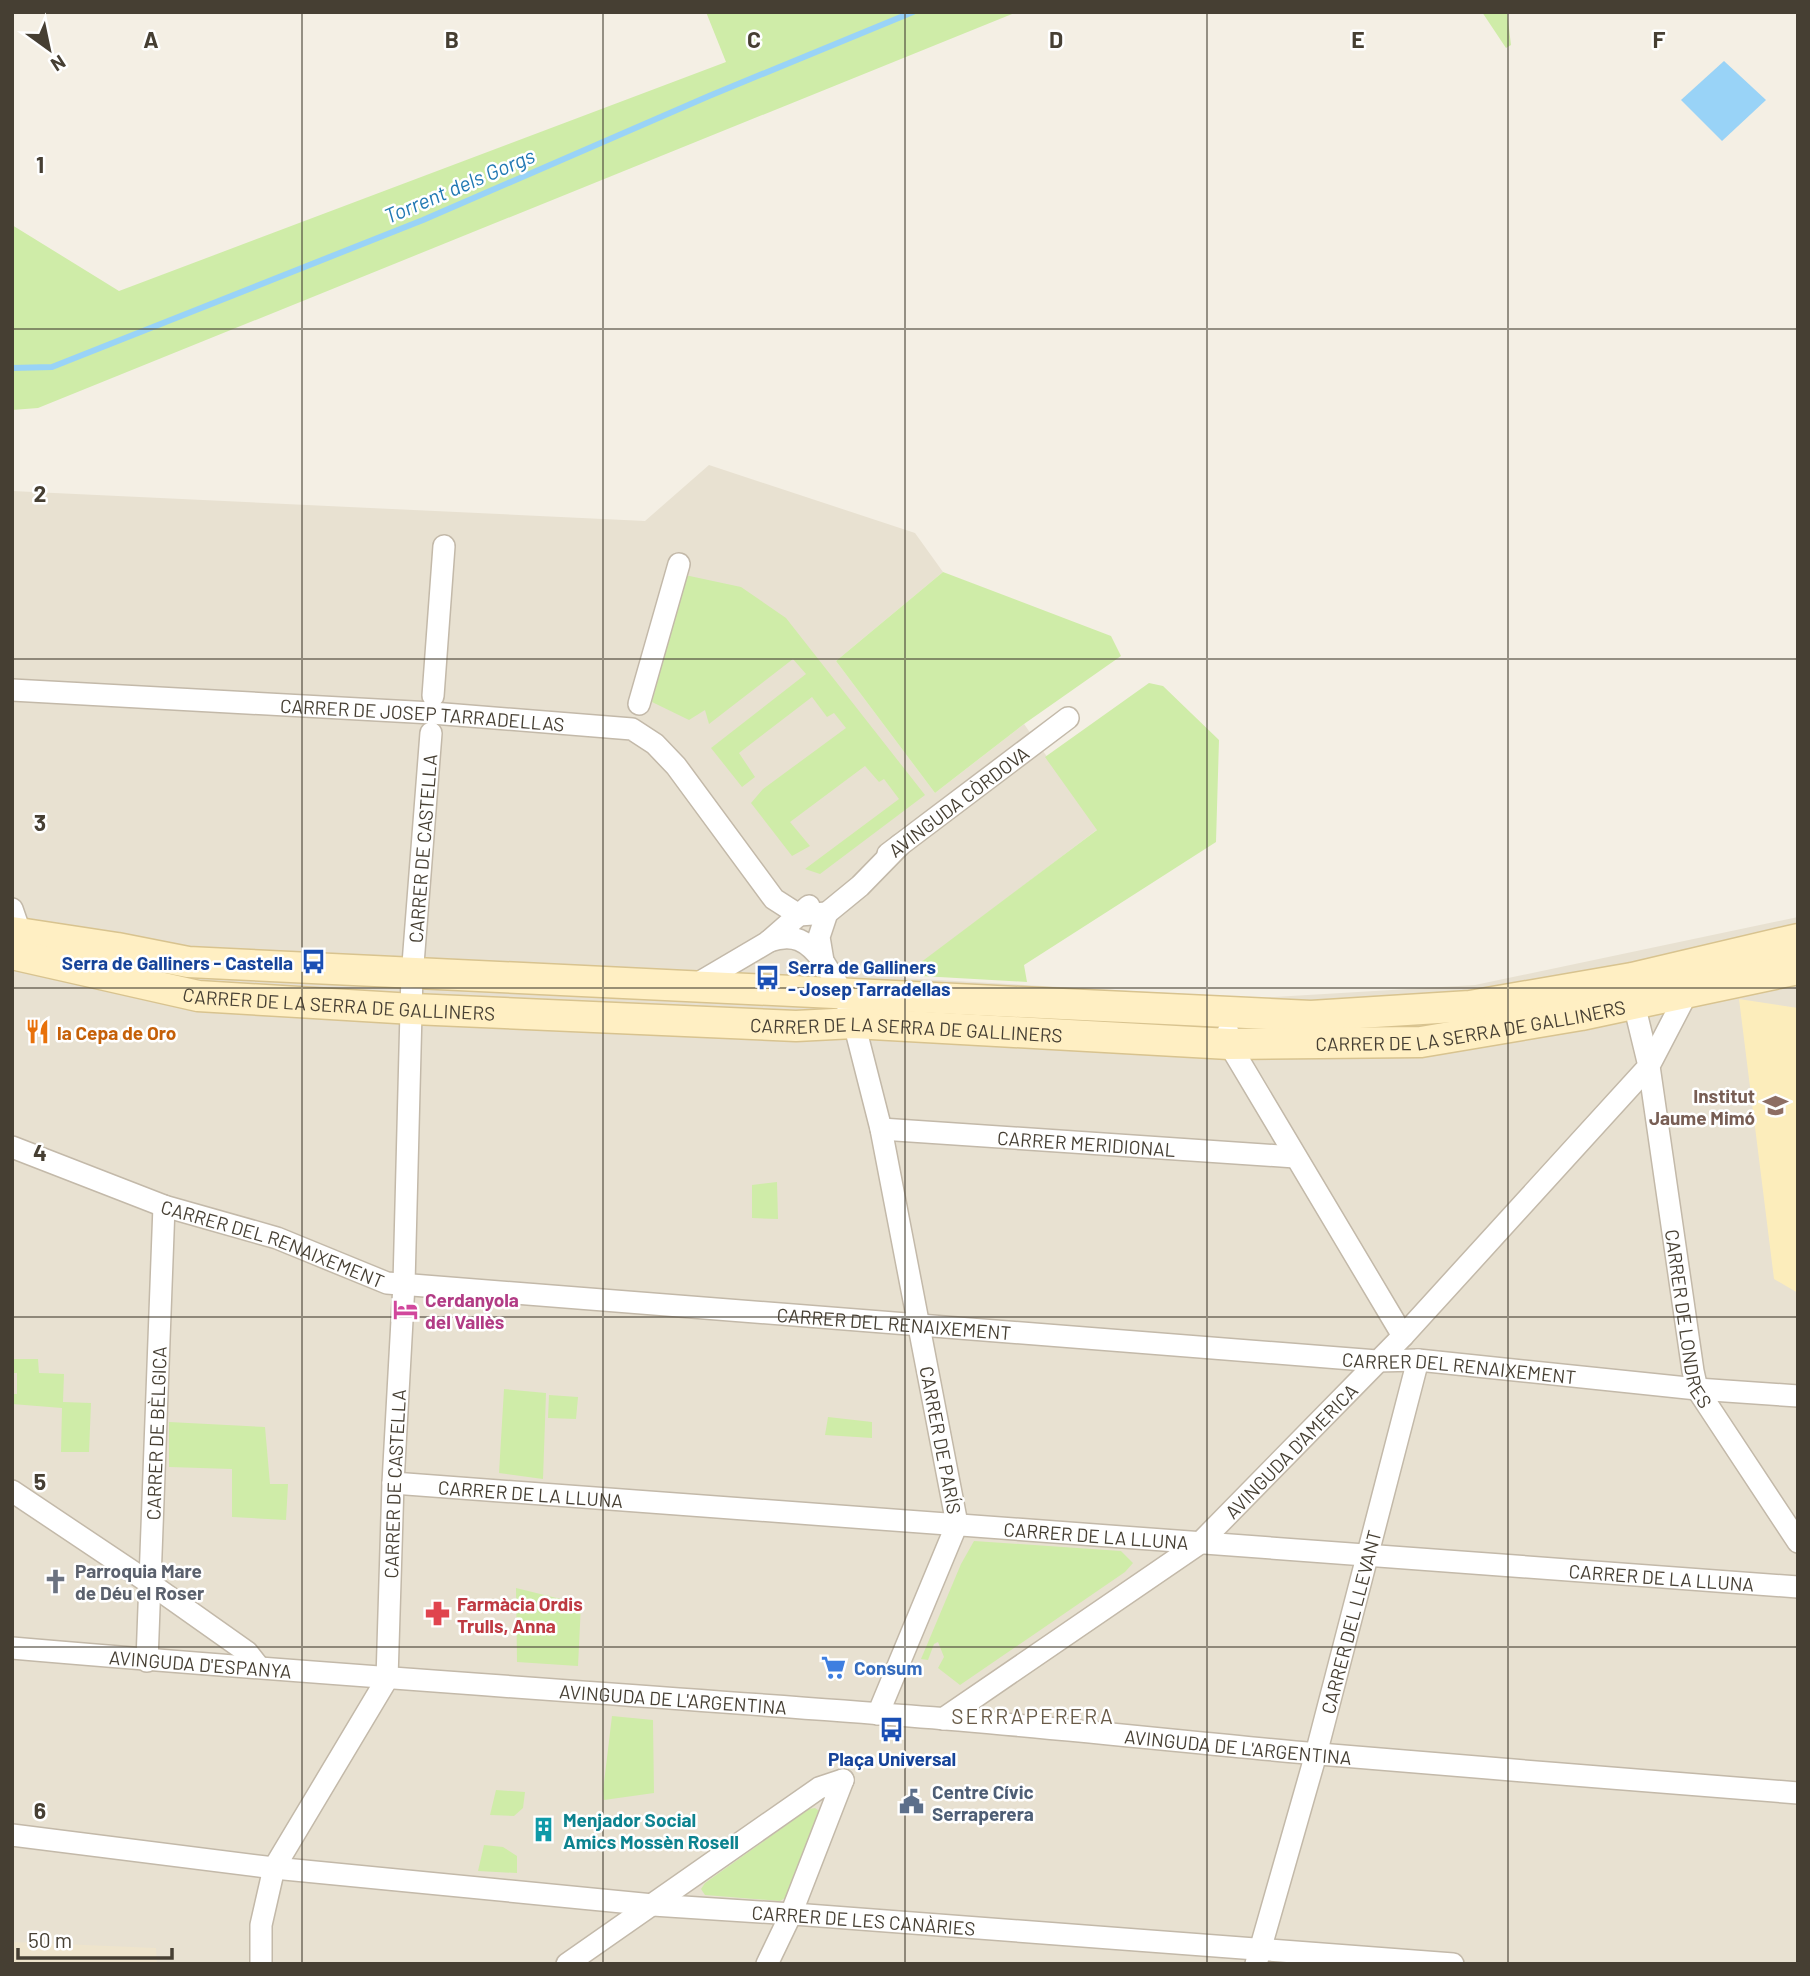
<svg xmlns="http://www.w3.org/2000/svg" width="1810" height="1976" viewBox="0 0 1810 1976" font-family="Barlow,sans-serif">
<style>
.residential{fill:#e8e1d1}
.education{fill:#eee4cc}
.green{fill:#cfeca8}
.sand{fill:#fcedbb}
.water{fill:#99d3f7}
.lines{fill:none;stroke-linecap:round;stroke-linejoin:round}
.stream{stroke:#99d3f7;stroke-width:6}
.street-casing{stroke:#c3b9a9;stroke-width:24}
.secondary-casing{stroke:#d8c38f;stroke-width:33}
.street{stroke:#fff;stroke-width:21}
.secondary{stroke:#ffefc3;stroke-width:30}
.grid{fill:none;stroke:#463f33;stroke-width:2;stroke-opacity:0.55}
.labels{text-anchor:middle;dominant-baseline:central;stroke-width:5;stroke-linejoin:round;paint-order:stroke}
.street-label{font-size:19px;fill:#463f33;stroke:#fff}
.transit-label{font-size:19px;font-weight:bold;fill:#164399;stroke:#fff;text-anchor:end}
.food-label{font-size:19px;font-weight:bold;fill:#c56008;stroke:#fff;text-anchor:start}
.education-label{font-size:19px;font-weight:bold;fill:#785e54;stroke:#fff;text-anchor:end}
.hotel-label{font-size:19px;font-weight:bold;fill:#b23c85;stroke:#fff;text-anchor:start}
.worship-label{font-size:19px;font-weight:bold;fill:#5b616d;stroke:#fff;text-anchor:start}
.health-label{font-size:19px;font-weight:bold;fill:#be3a42;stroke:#fff;text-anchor:start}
.shop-label{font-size:19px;font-weight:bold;fill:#366cbe;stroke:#fff;text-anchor:start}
.service-label{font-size:19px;font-weight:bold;fill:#4e5e75;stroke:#fff;text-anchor:start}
.culture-label{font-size:19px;font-weight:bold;fill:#0d838f;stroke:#fff;text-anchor:start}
.water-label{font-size:21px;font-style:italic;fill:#2179b3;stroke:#fff}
.neighbourhood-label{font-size:21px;letter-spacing:2px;fill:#6a5c49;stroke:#fff}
.grid-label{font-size:23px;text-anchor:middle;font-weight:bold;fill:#463f33;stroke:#fff;stroke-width:5;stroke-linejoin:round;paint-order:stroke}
</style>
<rect width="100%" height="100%" fill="#f4efe4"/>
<!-- residential -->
<path class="residential" d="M709 465 915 533 943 572 836 661 935 793 1024 724 1098 829 902 978 1258 998 1475 985 1798 917V1964H12V491L645 521Z"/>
<!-- education -->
<path class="education" d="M12 1942 156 1948 157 1964H12Z"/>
<!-- green -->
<path class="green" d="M706 12H1017L38 408 12 410V225L119 291 726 62Z
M1482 12H1507L1511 45 1506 48Z
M943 572 1111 636 1121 656 1024 724 935 793 836 661Z
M685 575 741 587 786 618 925 795 820 874 805 869 899 799 884 779 879 782 865 766 790 822 810 846 792 856 751 803 763 789 846 728 834 713 827 717 812 697 739 753 755 777 742 787 711 748 806 674 793 659 709 724 705 710 689 720 652 702Z
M1149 683 1163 686 1219 740 1216 842 1024 965 1027 982 904 975 1097 830 1045 757Z
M777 1182 778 1219 752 1218V1185Z
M12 1359H38L39 1373 64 1374 63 1402 91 1403 89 1452H61L62 1408 12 1404V1394H17V1373H12Z
M504 1389 546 1393 543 1479 499 1473Z
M549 1395 578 1397 576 1419 548 1418Z
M828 1417 872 1422V1438L825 1435Z
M169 1422 265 1427 270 1484H288L286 1520 232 1517V1469L169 1467Z
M974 1541 1121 1551 1133 1563 1125 1572 960 1685 938 1668 944 1657 938 1642 934 1644 928 1660 921 1659 961 1564Z
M516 1588 581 1604 578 1666 517 1662Z
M612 1716 653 1720 654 1793 604 1800 603 1791Z
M496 1790 525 1792 523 1808 514 1816 490 1815Z
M815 1808 822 1813 790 1895 780 1901 705 1895 701 1889 705 1883 809 1809Z
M484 1845 503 1847 517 1856V1873L478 1871Z"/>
<!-- sand -->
<path class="sand" d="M1739 999 1798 1008V1293L1774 1279Z"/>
<!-- water -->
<path class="water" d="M1724 61 1766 100 1722 141 1681 100Z"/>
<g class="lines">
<!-- stream -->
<path class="stream" d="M12 368 52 367 423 220 709 96 913 12"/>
<defs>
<g id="street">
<path id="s1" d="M12 690 432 713 632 729 655 744 676 766 774 899 799 915 827 913"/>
<path d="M433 696 444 546"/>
<path d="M639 704 679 564"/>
<path id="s2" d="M888 854 1068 718"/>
<path d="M12 909 20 932"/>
<path d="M769 941C794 933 807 940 823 961"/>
<path id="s3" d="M413 964 431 733"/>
<path d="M695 985 768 942 809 906"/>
<path id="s4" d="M1687 993 1649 1066 1693 1371 1697 1389 1798 1542"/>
<path d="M1228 1032 1229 1044 1238 1059 1403 1336"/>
<path id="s5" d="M881 1129 1295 1157"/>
<path id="s6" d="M12 1147 164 1206 277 1238 387 1283 1377 1361 1418 1360 1697 1389 1798 1396"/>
<path id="s7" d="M393 1483 1798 1587"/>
<path d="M12 1491 148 1582 247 1652 258 1666"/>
<path id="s8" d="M12 1648C311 1674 611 1693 910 1716 1038 1726 1167 1740 1295 1752 1463 1767 1630 1779 1798 1793"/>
<path id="s9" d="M147 1661 164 1206"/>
<path d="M878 1714 957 1524 881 1129 854 1023 843 993 823 961 819 937 827 913 860 886 900 845"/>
<path id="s10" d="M943 1719 1200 1543 1403 1336 1649 1066 1634 1004V990"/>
<path id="s11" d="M12 1835 274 1868 653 1905 807 1915 1453 1964"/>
<path id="s12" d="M261 1964V1925L274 1868 387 1679 393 1483 404 1284 412 973"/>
<path d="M567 1964 819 1788 843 1780"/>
<path d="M767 1964 791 1914 843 1780"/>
<path id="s13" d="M1256 1964 1316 1754 1418 1360"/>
</g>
<g id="secondary">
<path d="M12 932 117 948 188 962 1311 1016 1470 1006 1632 978 1798 939"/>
<path id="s14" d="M12 954 198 996 413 1009 796 1026 854 1023 1229 1044 1421 1042 1581 1015 1798 969"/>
</g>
</defs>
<!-- street casing -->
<use href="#street" class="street-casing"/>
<!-- secondary casing -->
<use href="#secondary" class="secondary-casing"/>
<!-- street -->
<use href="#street" class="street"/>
<!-- secondary -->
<use href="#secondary" class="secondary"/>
</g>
<!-- grid -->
<path class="grid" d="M302 12V1964M603 12V1964M905 12V1964M1207 12V1964M1508 12V1964M12 329H1798M12 659H1798M12 988H1798M12 1317H1798M12 1647H1798"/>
<!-- icons -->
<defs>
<symbol id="bus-bare" viewBox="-9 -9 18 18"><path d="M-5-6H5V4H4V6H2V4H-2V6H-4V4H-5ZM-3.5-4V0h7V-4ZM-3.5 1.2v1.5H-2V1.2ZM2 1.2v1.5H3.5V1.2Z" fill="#1a4fb4" stroke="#fff" stroke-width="2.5" paint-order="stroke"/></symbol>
<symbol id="restaurant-bare" viewBox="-9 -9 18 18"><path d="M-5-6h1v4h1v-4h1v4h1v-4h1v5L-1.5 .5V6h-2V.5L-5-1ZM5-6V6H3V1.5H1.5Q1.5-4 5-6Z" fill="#e8710a" stroke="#fff" stroke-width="2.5" paint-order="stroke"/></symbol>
<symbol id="school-bare" viewBox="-9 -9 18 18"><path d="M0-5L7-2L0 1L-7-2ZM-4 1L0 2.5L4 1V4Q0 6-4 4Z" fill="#8d6e63" stroke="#fff" stroke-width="2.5" paint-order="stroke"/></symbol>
<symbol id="hotel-bare" viewBox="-9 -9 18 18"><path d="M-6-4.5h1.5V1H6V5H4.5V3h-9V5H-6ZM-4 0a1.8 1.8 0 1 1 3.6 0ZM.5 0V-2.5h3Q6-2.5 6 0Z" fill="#d1479c" stroke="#fff" stroke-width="2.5" paint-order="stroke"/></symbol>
<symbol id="church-bare" viewBox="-9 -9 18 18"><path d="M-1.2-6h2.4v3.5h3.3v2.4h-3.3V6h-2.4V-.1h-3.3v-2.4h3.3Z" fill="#6b7280" stroke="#fff" stroke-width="2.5" paint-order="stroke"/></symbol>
<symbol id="pharmacy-bare" viewBox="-9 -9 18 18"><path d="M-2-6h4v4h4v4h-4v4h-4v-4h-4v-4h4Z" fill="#e0444e" stroke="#fff" stroke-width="2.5" paint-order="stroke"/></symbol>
<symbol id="supermarket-bare" viewBox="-9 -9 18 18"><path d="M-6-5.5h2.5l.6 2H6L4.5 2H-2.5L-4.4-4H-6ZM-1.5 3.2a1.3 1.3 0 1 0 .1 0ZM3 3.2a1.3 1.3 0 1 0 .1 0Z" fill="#3f7fe0" stroke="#fff" stroke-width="2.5" paint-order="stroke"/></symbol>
<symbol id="civic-bare" viewBox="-9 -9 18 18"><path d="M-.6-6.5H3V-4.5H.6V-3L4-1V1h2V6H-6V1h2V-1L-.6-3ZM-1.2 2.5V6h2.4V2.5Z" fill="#5c6f8a" stroke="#fff" stroke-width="2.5" paint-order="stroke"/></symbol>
<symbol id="building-bare" viewBox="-9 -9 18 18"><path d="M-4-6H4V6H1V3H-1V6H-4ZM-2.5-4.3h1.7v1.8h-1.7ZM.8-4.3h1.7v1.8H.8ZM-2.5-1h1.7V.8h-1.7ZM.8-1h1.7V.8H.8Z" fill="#0f9aa8" stroke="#fff" stroke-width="2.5" paint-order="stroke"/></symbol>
</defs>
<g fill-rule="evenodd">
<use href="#bus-bare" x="296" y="944" width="35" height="35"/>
<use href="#bus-bare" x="750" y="960" width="35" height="35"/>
<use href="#restaurant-bare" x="20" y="1014" width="35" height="35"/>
<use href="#school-bare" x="1758" y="1088" width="35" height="35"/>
<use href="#hotel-bare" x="388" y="1292" width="35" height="35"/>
<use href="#church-bare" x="38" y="1564" width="35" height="35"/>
<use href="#pharmacy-bare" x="420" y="1596" width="35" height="35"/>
<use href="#supermarket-bare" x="816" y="1650" width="35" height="35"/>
<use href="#bus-bare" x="874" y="1712" width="35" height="35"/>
<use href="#civic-bare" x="894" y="1784" width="35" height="35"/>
<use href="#building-bare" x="526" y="1812" width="35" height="35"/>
</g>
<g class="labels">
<!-- street labels -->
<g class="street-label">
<text stroke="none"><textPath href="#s1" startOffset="411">CARRER DE JOSEP TARRADELLAS</textPath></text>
<text stroke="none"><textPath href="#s2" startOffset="88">AVINGUDA CÒRDOVA</textPath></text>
<text stroke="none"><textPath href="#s3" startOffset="116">CARRER DE CASTELLA</textPath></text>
<text stroke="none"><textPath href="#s14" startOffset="332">CARRER DE LA SERRA DE GALLINERS</textPath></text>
<text stroke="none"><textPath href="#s14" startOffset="1466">CARRER DE LA SERRA DE GALLINERS</textPath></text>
<text stroke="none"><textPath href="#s14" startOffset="900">CARRER DE LA SERRA DE GALLINERS</textPath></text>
<text stroke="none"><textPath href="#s5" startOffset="206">CARRER MERIDIONAL</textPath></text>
<text stroke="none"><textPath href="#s6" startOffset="278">CARRER DEL RENAIXEMENT</textPath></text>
<text stroke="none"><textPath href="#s4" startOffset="338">CARRER DE LONDRES</textPath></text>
<text stroke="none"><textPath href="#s6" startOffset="908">CARRER DEL RENAIXEMENT</textPath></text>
<text stroke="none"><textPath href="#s6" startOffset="1475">CARRER DEL RENAIXEMENT</textPath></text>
<text stroke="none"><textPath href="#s9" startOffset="228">CARRER DE BÈLGICA</textPath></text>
<text transform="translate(941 1440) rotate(79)">CARRER DE PARÍS</text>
<text stroke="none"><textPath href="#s10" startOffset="441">AVINGUDA D'AMERICA</textPath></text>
<text stroke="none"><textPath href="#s12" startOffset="513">CARRER DE CASTELLA</textPath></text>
<text stroke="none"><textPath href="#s7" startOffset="138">CARRER DE LA LLUNA</textPath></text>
<text stroke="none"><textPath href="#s7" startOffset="705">CARRER DE LA LLUNA</textPath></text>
<text stroke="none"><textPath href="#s7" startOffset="1272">CARRER DE LA LLUNA</textPath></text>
<text stroke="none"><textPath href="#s13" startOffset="355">CARRER DEL LLEVANT</textPath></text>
<text stroke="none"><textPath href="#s8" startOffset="189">AVINGUDA D'ESPANYA</textPath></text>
<text stroke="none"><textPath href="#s8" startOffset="663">AVINGUDA DE L'ARGENTINA</textPath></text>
<text stroke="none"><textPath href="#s8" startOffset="1230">AVINGUDA DE L'ARGENTINA</textPath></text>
<text stroke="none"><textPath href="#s11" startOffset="856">CARRER DE LES CANÀRIES</textPath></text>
</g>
<!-- transit labels -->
<g class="transit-label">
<text x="293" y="962">Serra de Galliners - Castella</text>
<text x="788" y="966" text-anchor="start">Serra de Galliners<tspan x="788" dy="22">- Josep Tarradellas</tspan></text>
<text x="892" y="1758" text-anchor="middle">Plaça Universal</text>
</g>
<!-- food labels -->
<g class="food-label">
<text x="57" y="1032">la Cepa de Oro</text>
</g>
<!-- education labels -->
<g class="education-label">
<text x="1755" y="1095">Institut<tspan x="1755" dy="22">Jaume Mimó</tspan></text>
</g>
<!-- hotel labels -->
<g class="hotel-label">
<text x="425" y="1299">Cerdanyola<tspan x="425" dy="22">del Vallès</tspan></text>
</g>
<!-- worship labels -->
<g class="worship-label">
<text x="75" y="1570">Parroquia Mare<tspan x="75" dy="22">de Déu el Roser</tspan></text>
</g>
<!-- health labels -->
<g class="health-label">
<text x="457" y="1603">Farmàcia Ordis<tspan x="457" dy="22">Trulls, Anna</tspan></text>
</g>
<!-- shop labels -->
<g class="shop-label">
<text x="854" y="1667">Consum</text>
</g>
<!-- service labels -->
<g class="service-label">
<text x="932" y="1791">Centre Cívic<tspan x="932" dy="22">Serraperera</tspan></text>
</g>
<!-- culture labels -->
<g class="culture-label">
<text x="563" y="1819">Menjador Social<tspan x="563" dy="22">Amics Mossèn Rosell</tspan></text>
</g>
<!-- water labels -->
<g class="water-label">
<text transform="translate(459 185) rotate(-23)">Torrent dels Gorgs</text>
</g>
<!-- neighbourhood labels -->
<g class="neighbourhood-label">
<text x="1033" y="1715">SERRAPERERA</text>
</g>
</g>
<g class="grid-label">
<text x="151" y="48">A</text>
<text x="452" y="48">B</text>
<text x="754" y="48">C</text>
<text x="1056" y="48">D</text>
<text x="1358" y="48">E</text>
<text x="1659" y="48">F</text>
<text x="40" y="173">1</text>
<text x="40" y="502">2</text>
<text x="40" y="831">3</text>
<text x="40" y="1161">4</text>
<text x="40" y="1490">5</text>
<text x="40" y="1819">6</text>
</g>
<!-- border -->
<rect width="1810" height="1976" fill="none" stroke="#463f33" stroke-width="28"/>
<!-- north arrow -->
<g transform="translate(49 49) rotate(147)" stroke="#ffffff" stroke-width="5" paint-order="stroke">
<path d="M0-5L12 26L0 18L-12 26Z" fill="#463f33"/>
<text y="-10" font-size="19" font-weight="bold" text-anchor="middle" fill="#463f33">N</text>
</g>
<!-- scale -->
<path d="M18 1948v10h154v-10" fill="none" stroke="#463f33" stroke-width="3.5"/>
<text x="28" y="1948" font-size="21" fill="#463f33" stroke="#ffffff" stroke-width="5" paint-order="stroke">50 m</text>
</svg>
